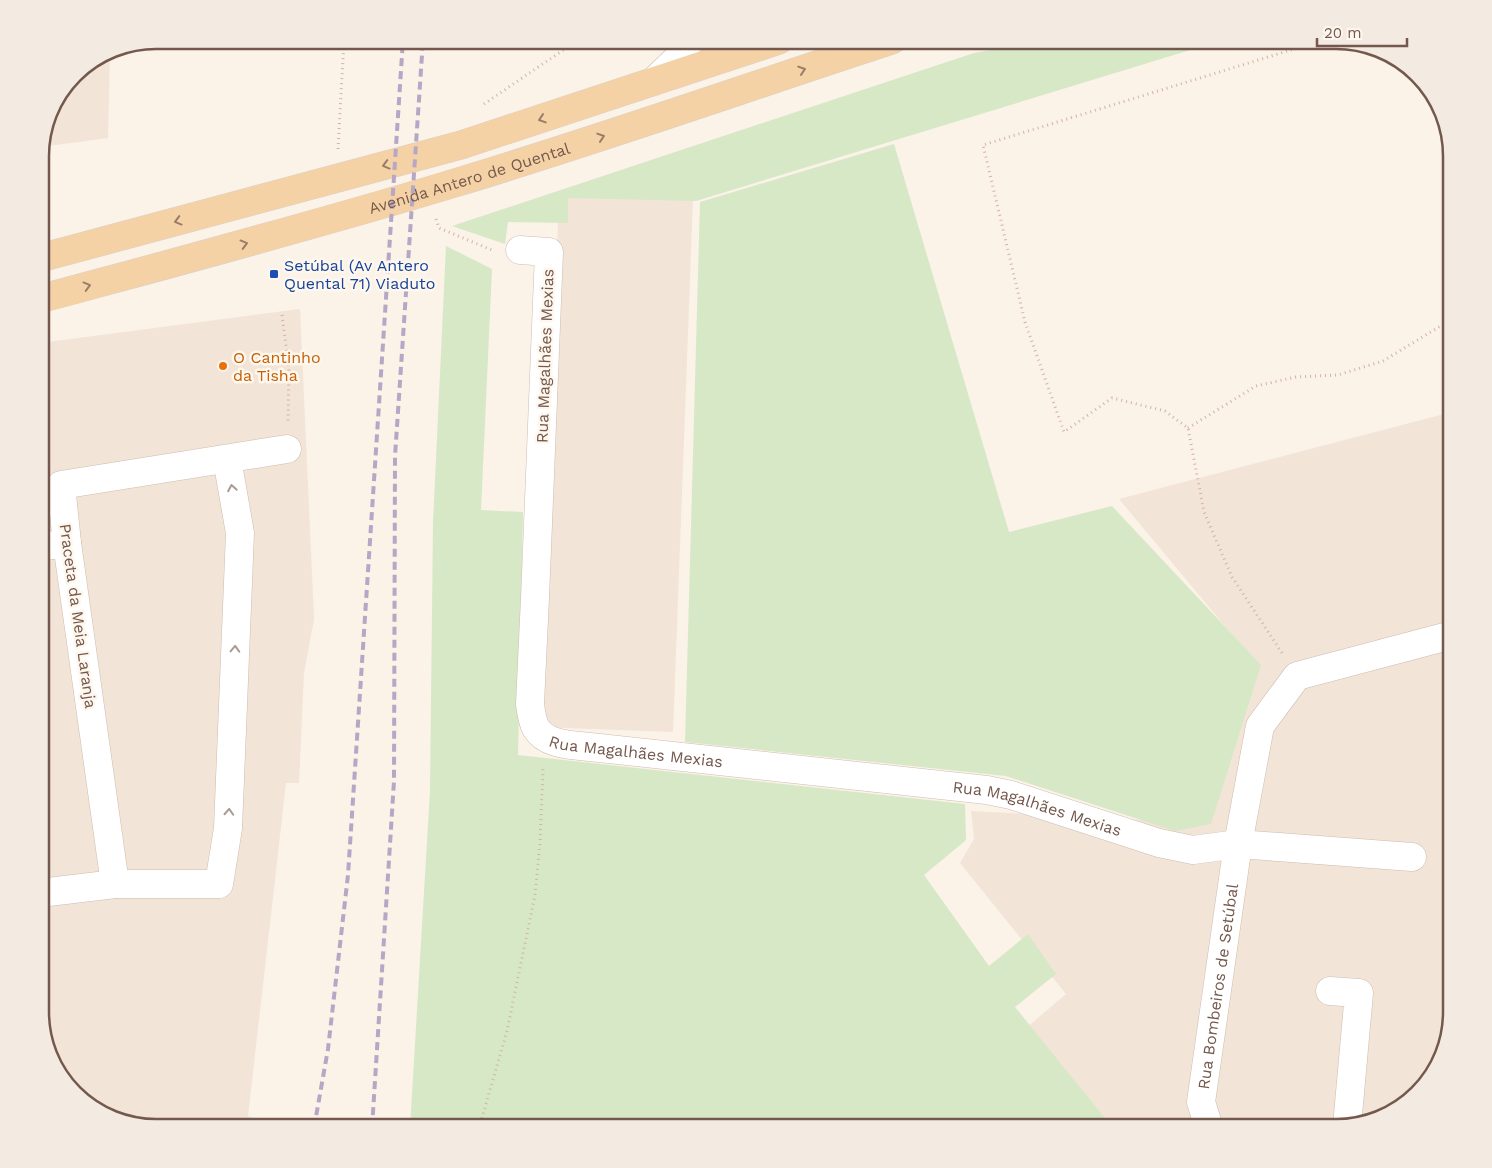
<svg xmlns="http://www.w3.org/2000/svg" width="1492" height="1168" viewBox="0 0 1492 1168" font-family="'Work Sans',sans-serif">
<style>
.residential{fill:#f2e4d7}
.green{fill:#d7e8c7}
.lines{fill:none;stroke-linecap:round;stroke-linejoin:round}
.minor-casing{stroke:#cebcb1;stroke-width:29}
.major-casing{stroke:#d8d0cd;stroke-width:29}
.path{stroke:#d4b4a4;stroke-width:3;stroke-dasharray:1 4;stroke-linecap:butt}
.minor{stroke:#fff;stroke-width:28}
.major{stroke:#f5d2a5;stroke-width:28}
.rail{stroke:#b5a7c5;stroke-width:4;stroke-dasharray:8 5;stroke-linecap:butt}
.oneway{stroke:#9b7d67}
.oneway2{stroke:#ac9b94}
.transit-dot{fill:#1a4fb4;stroke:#fef7ee;stroke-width:2}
.food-dot{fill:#e8710a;stroke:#fef7ee;stroke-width:2}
.labels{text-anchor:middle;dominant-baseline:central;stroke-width:5;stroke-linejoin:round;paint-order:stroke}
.street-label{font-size:16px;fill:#74584d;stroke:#fef7ee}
.transit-label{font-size:16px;fill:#164399;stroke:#fef7ee;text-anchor:start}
.food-label{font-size:16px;fill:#c56008;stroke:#fef7ee;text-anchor:start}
.rim{fill:none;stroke:#74584d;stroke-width:2.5}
</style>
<rect width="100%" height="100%" fill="#fbf2e8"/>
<!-- residential -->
<path class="residential" d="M110 50 108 138 41 147 52 105 79 69Z
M559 194 693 199 673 732 540 727Z
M300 309 314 619 304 673 299 783H286L248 1116 261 1121 259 1128H156L112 1119 80 1099 52 1064 40 1019V343Z
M1452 412V1012L1443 1056 1423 1088 1387 1116 1336 1128H1093L1017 1036 1066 994 960 863 974 839 971 811 1183 822 1244 649 1119 499Z"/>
<!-- green -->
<path class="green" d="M1041 40H1223L696 201 568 198V223L508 222 505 244 452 226 974 53Z
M894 144 1009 532 1112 506 1261 665 1211 824 1175 831 1006 776 685 742 700 202Z
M446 246 492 269 481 510 523 512 518 755 965 804 966 840 924 875 989 966 1028 934 1056 974 1015 1007 1113 1128H410L430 791 433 523Z"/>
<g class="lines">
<defs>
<g id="minor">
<path d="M654 81 678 58 690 40"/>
<path id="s1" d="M520 250 549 252 535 598 530 704C531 712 532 721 536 728 546 745 572 745 590 747L987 790 1011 795 1159 843 1193 850 1238 844 1412 857"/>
<path d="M40 547 67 543"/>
<path d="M115 884 67 543 61 485 287 449"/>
<path d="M40 893 115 884H219L228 828 240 533 227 459"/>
<path d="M1330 991 1359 993 1347 1126"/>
<path id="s2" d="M1209 1128 1201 1102 1238 844 1260 726 1297 676 1452 635"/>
</g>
<g id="major">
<path d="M40 258 461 145 779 40"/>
<path id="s3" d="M40 299C180 261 320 224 458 182 604 138 748 87 892 40"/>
</g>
</defs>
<!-- minor casing -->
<use href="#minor" class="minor-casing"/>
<!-- major casing -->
<use href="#major" class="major-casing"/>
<!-- path -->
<path class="path" d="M919 48 942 40
M484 104 578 40
M338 149 344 40
M436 219 439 228 492 250
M282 315 289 369 288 421
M1188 428 1256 386 1296 377 1338 375 1383 361 1452 319
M1282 653 1232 577 1204 512 1188 428 1165 411 1112 398 1064 432 1025 322 983 145 1323 40
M479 1128 507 1031 535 895 540 842 543 769"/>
<!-- minor -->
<use href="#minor" class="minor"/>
<!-- major -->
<use href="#major" class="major"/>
<!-- rail -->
<path class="rail" d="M314 1128 328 1049 348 875 403 40
M372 1128 394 781 395 456 423 40"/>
</g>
<!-- one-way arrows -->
<defs><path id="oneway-chevron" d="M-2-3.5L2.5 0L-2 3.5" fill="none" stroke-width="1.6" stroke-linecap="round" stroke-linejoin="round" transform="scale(1.25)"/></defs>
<g class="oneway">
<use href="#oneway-chevron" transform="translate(802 70) rotate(-18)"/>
<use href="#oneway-chevron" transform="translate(542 119) rotate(162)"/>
<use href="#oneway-chevron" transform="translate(601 137) rotate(-18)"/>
<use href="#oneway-chevron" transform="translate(386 165) rotate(165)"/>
<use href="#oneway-chevron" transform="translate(178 221) rotate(165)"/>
<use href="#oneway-chevron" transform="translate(244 244) rotate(-15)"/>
<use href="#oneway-chevron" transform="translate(87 286) rotate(-15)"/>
</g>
<g class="oneway2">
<use href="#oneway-chevron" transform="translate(232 488) rotate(-100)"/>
<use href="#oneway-chevron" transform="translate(235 649) rotate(-88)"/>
<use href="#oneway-chevron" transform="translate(229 812) rotate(-87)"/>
</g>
<!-- markers -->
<rect class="transit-dot" x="269" y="269" width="10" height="10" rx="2.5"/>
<circle class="food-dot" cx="223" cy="366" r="5"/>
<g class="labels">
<!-- street labels -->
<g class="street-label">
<text stroke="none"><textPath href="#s3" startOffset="446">Avenida Antero de Quental</textPath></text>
<text transform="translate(545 356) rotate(-88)">Rua Magalhães Mexias</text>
<text transform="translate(78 616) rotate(82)">Praceta da Meia Laranja</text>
<text stroke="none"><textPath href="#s1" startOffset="612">Rua Magalhães Mexias</textPath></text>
<text stroke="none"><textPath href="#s1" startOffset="1018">Rua Magalhães Mexias</textPath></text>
<text stroke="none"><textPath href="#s2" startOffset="144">Rua Bombeiros de Setúbal</textPath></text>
</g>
<!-- transit labels -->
<g class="transit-label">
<text x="284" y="265">Setúbal (Av Antero<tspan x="284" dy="18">Quental 71) Viaduto</tspan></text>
</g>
<!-- food labels -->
<g class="food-label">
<text x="233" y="357">O Cantinho<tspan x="233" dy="18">da Tisha</tspan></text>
</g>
</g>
<!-- crop -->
<path d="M0 0H1492V1168H0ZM156 49H1336A107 107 0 0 1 1443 156V1012A107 107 0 0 1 1336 1119H156A107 107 0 0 1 49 1012V156A107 107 0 0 1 156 49Z" fill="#f3eae1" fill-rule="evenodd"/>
<path class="rim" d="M156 49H1336A107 107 0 0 1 1443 156V1012A107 107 0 0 1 1336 1119H156A107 107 0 0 1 49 1012V156A107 107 0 0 1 156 49Z"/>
<!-- scale -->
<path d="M1317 38v8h90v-8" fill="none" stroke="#74584d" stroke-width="2.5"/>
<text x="1324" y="38" font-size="15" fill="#74584d" stroke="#fef7ee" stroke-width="4" paint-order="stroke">20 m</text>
</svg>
